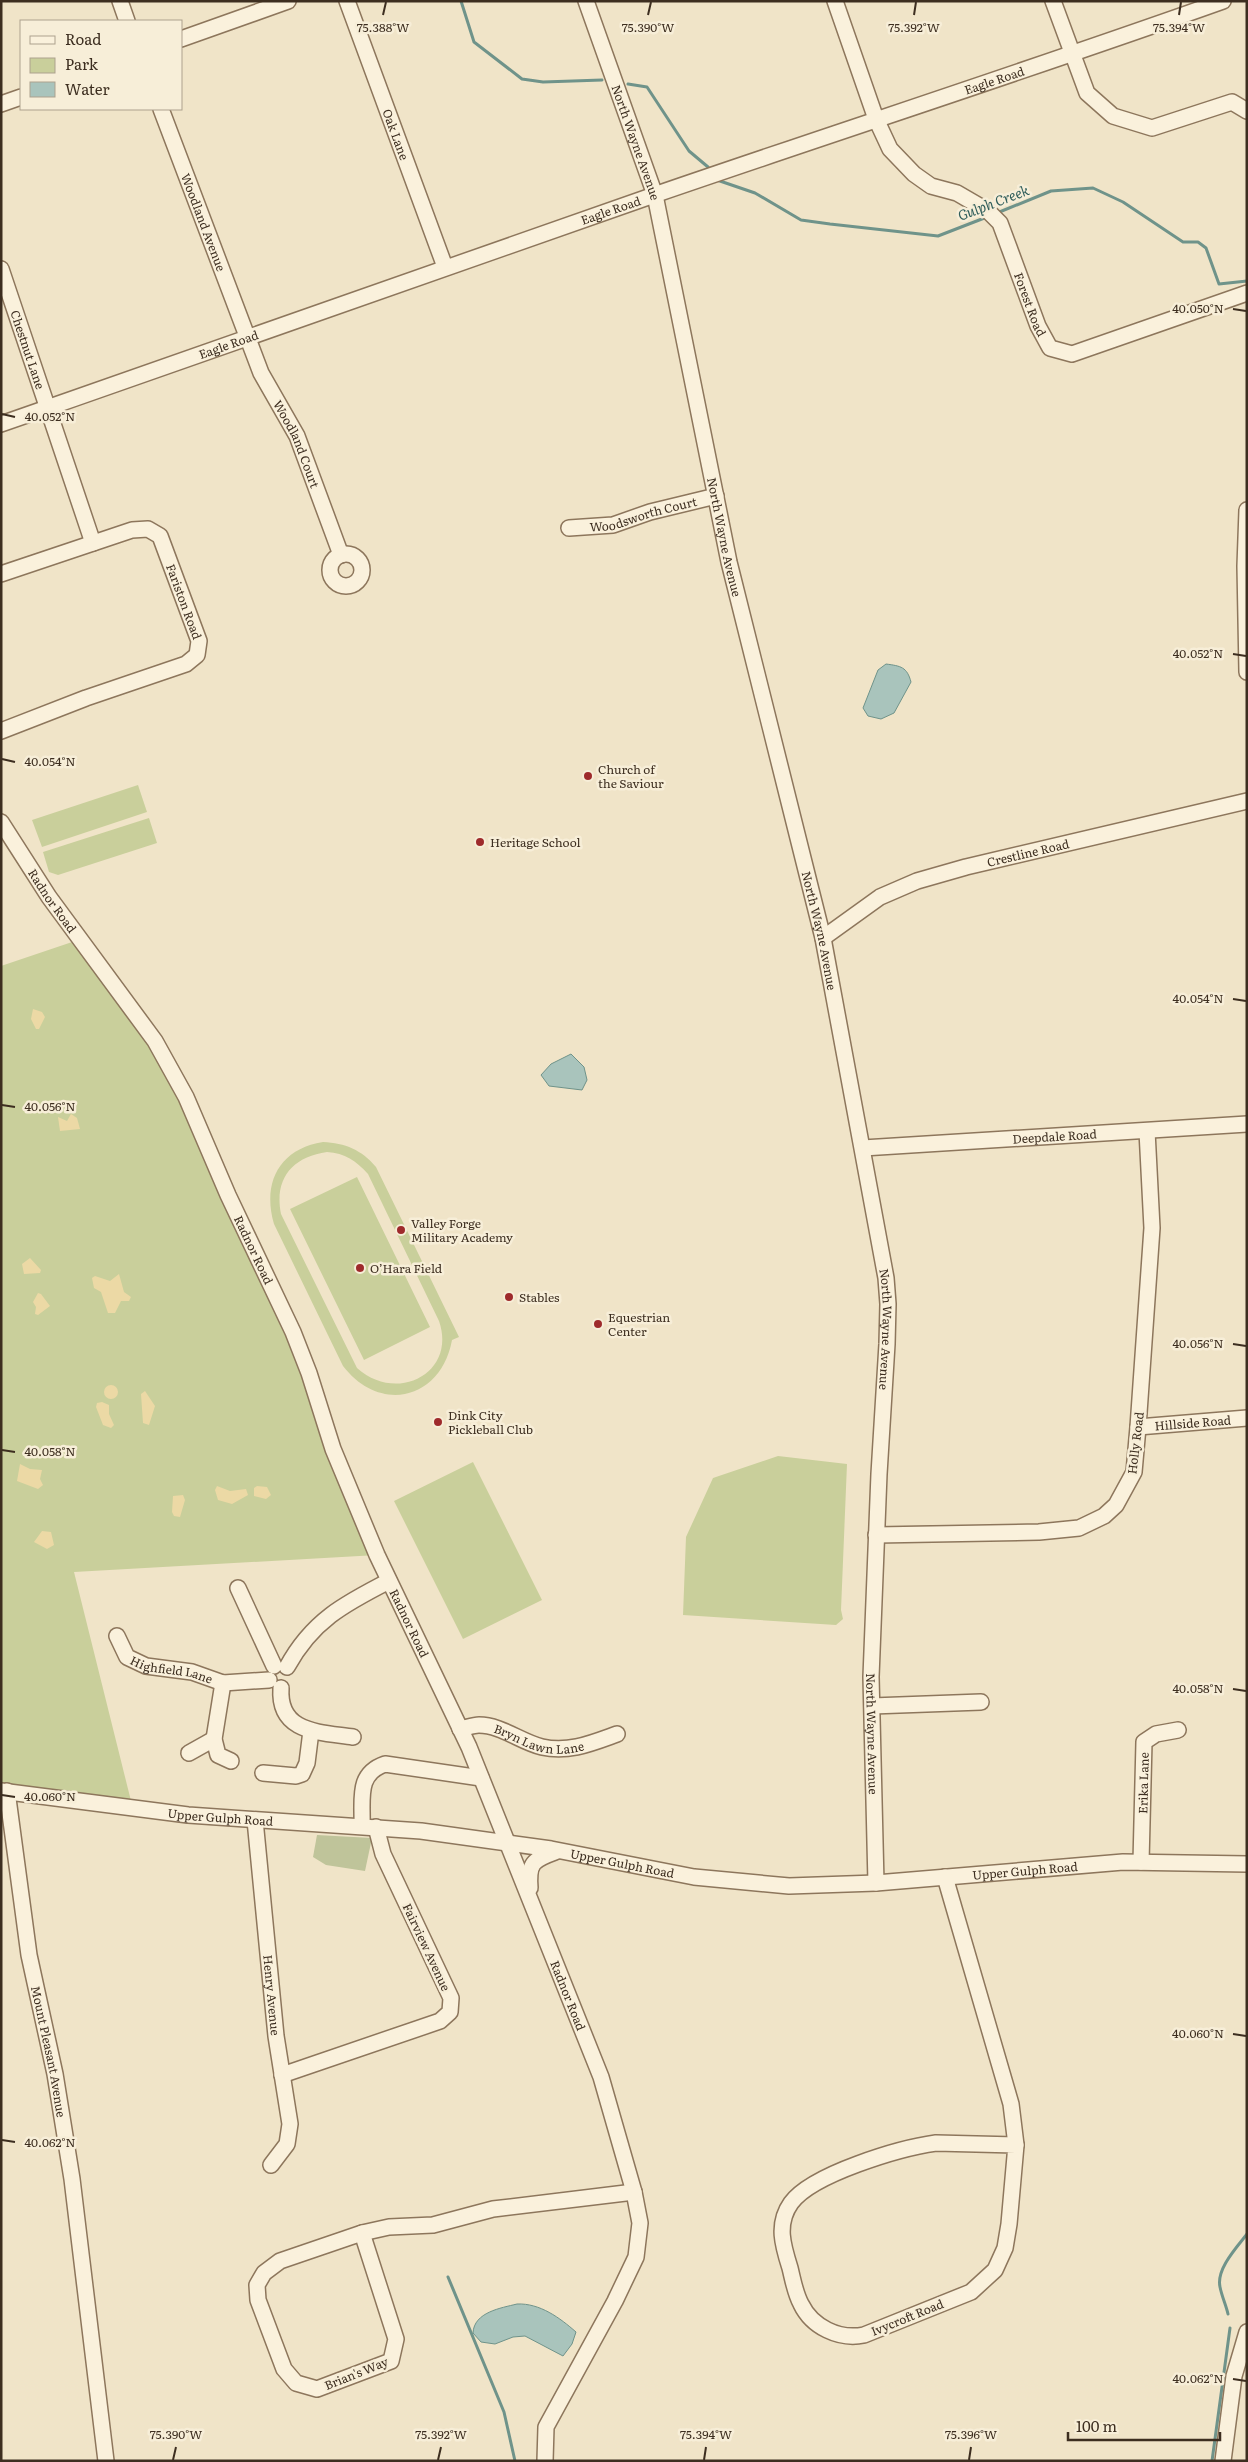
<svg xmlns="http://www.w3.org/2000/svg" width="1248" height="2462" viewBox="0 0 1248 2462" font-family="Literata,serif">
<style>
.green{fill:#c9cf9b;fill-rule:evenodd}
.sand{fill:#ecd9a5}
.cemetery{fill:#bfc49a}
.water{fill:#a9c4bc;stroke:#6f938a}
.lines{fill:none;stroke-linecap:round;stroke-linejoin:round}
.stream{stroke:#6f938a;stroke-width:3}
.minor-casing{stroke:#8d765c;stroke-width:18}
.minor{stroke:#faf1dc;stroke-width:15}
.ticks{fill:none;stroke:#3d2e20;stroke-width:2}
.poi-dot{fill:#9e2a2b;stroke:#f7eed8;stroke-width:2}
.labels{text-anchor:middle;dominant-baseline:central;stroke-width:5;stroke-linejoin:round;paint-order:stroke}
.street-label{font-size:12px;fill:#3d2e20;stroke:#f7eed8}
.poi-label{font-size:12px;fill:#3d2e20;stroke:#f7eed8;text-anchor:start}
.water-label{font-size:14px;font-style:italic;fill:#2f5d5a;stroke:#f7eed8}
.ticks-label{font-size:12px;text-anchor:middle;fill:#3d2e20;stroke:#f7eed8;stroke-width:5;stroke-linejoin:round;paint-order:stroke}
</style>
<rect width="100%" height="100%" fill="#f0e4c8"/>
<!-- green -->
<path class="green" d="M138 785 147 812 42 847 32 820Z
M149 818 157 843 58 875 49 872 43 852Z
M81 939 155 1041 293 1332 377 1555 74 1572 133 1809 1 1791V966Z
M323 1142C345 1143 362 1150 376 1167L459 1337 452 1340C441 1400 380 1414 343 1366L274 1224C262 1183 279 1149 323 1142ZM327 1152C345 1153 356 1161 368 1174L439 1321C457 1373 397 1404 357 1368L281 1214C274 1179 292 1157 327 1152Z
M357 1177 430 1327 364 1360 290 1209Z
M778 1456 847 1464 841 1610 843 1619 836 1625 683 1615 686 1537 713 1478Z
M473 1462 542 1600 463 1639 394 1501Z"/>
<!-- sand -->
<path class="sand" d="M33 1009 42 1012 45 1017 39 1029H36L31 1019Z
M71 1114 77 1118 80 1129 60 1131 58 1117 67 1121Z
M30 1258 41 1270 40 1273 24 1274 22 1264Z
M119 1274 124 1292 131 1297 129 1301H121L115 1313H108L101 1292 94 1288 92 1278 95 1276 110 1281Z
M38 1293 41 1294 50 1306 38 1315 35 1314 36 1307 33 1302Z
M104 1392a7 7 0 1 1 14 0a7 7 0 1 1-14 0Z
M145 1391 155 1406 149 1425 143 1423 141 1394Z
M102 1402 109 1405V1414L114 1425 111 1428 103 1425 96 1407 97 1403Z
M20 1464 30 1469 42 1470 40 1479 43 1485 38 1489 17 1481Z
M217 1486 230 1491 246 1489 248 1495 232 1504 218 1500 215 1490Z
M257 1486 267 1487 271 1495 266 1499 254 1496V1488Z
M183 1495 185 1500 180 1517 174 1516 172 1512 173 1496Z
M42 1531 51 1532 54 1545 47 1549 34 1542Z"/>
<!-- cemetery -->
<path class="cemetery" d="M317 1835 372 1838 365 1871 326 1865 313 1857Z"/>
<!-- water -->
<path class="water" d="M886 664C901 666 907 667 911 682L894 713 881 719 868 716 863 708 878 670Z
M571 1054 584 1067 587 1080 582 1090 549 1086 541 1075 551 1064Z
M517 2304C540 2303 560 2318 576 2332L572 2344 563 2356 525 2336 513 2337 495 2344 481 2342 473 2333C474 2312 501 2308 517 2304Z"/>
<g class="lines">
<!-- stream -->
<path class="stream" d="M461 1 474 42 522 79 543 82 602 80
M628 84 647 87 689 151 708 167
M717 180 755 193 801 220 830 224 938 236 987 217
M997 213 1051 191 1093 188 1123 202 1183 242H1198L1206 248 1219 284 1247 281
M448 2277 504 2412 515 2461
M1228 2314C1226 2305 1222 2297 1220 2287 1216 2269 1237 2247 1247 2234
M1212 2461 1230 2328"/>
<defs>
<g id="minor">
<path d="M120 1 127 21"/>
<path id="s1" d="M347 1 445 267"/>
<path id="s2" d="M586 1 655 195 729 562 823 938 886 1278 888 1304 887 1344 879 1474 871 1677 876 1883"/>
<path id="s3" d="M835 1 876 119 890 149 914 174 931 186 957 193 988 211 1000 223 1038 326 1050 348 1072 354 1247 293"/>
<path d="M1053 1 1087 93 1113 116 1152 128 1232 102 1247 111"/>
<path d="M181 39 288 1"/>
<path d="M1 104 21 97"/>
<path id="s4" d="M161 109 261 373 297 436 341 555"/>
<path id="s5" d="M1 269 93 543"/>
<path id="s6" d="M1 424C220 348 438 269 657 194 846 129 1035 68 1223 1"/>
<path d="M1247 510 1245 566 1247 672"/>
<path id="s7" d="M569 528 613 525 650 512 716 496"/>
<circle cx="346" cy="570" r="16"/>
<path id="s8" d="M1 574 132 530 148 529 160 536 199 641 197 655 186 664 86 698 1 731"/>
<path id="s9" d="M1 822 49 897 155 1041 186 1097 228 1195 293 1332 309 1373 333 1449 377 1555 469 1747 601 2077 634 2192 640 2223 636 2257 615 2301 546 2427 545 2461"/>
<path id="s10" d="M823 938 880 897 917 881 966 867 1247 801"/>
<path id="s11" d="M863 1148 1247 1124"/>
<path id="s12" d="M1138 1427 1247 1418"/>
<path d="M876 1535 1039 1532 1079 1528 1104 1516 1116 1505 1134 1472 1138 1427 1152 1228 1147 1131"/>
<path d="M238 1588 274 1666"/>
<path id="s13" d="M117 1636 127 1657 146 1666 192 1672 223 1683 269 1680"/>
<path d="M287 1667C312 1621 344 1604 389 1581"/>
<path d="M223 1683 214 1739 218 1755 231 1761"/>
<path d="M281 1688C278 1733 319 1732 353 1737"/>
<path d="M872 1706 981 1702"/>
<path id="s14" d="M460 1729C466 1728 473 1725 479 1725 501 1725 521 1742 542 1747 569 1753 592 1743 617 1734"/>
<path d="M189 1753 214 1739"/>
<path d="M263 1773 296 1776 302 1774 307 1763 311 1731"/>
<path id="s15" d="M1 1791 188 1815 421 1831 551 1849 694 1877 789 1886 876 1883 1123 1862 1247 1864"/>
<path id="s16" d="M7 1791 29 1955 55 2074 72 2179 106 2461"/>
<path id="s17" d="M255 1820 276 2036 290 2124 287 2144 271 2165"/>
<path d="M362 1826C363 1799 356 1774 385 1764L481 1778"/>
<path id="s18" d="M1141 1862 1144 1742 1156 1734 1178 1730"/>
<path d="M945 1877 1011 2104 1016 2145"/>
<path d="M530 1888C528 1863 533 1860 555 1852"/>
<path d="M282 2075 440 2021 450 2012 451 1998 383 1854 376 1827"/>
<path d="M936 2143 1016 2145 1009 2224 1005 2248 995 2270 971 2292 864 2335C839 2340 812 2327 801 2304 795 2293 793 2280 790 2268 783 2246 776 2224 791 2203 812 2174 900 2148 936 2143Z"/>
<path d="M362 2233 396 2339 391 2361 317 2389 296 2383 284 2369 258 2300 257 2285 264 2273 280 2261Z"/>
<path d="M362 2233 389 2227 433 2225 493 2209 634 2192"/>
<path d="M1223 2461 1234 2376 1247 2332"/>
</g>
</defs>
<!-- minor casing -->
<use href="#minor" class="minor-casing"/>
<!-- minor -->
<use href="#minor" class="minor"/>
</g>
<!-- ticks -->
<path class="ticks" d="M383 15 386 2M648 15 651 2M914 15 916 2M1179 15 1181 2M1233 309 1246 311M2 414 15 417M1233 654 1246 656M2 759 15 762M1233 999 1246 1001M2 1105 15 1107M1233 1344 1246 1346M2 1450 15 1452M1233 1689 1246 1691M2 1795 15 1797M1233 2034 1246 2036M2 2140 15 2142M1233 2379 1246 2381M173 2460 176 2447M438 2460 441 2447M704 2460 706 2447M969 2460 971 2447"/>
<!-- markers -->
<g class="poi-dot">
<circle cx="588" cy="776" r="5"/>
<circle cx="480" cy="842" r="5"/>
<circle cx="401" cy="1230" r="5"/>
<circle cx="360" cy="1268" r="5"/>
<circle cx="509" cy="1297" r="5"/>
<circle cx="598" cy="1324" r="5"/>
<circle cx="438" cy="1422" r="5"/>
</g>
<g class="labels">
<!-- street labels -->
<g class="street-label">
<text stroke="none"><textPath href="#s6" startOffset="1051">Eagle Road</textPath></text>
<text stroke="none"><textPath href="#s1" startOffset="142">Oak Lane</textPath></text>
<text stroke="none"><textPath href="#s2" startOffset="150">North Wayne Avenue</textPath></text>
<text stroke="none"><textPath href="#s6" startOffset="646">Eagle Road</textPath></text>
<text stroke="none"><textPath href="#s4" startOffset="121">Woodland Avenue</textPath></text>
<text stroke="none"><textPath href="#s3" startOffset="380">Forest Road</textPath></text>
<text stroke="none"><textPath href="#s6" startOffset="241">Eagle Road</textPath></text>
<text stroke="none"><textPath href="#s5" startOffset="85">Chestnut Lane</textPath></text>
<text stroke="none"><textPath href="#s4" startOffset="362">Woodland Court</textPath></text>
<text stroke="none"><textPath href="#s7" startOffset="76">Woodsworth Court</textPath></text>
<text stroke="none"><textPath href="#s2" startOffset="555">North Wayne Avenue</textPath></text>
<text stroke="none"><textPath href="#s8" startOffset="238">Fariston Road</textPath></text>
<text stroke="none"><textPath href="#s10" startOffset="225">Crestline Road</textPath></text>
<text stroke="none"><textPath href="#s9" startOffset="94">Radnor Road</textPath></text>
<text stroke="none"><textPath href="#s2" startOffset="960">North Wayne Avenue</textPath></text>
<text stroke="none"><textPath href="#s11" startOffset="192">Deepdale Road</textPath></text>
<text stroke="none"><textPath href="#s9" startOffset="499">Radnor Road</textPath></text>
<text stroke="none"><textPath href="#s2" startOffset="1365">North Wayne Avenue</textPath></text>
<text stroke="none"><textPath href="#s12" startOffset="55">Hillside Road</textPath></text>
<text transform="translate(1135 1443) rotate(-83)">Holly Road</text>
<text stroke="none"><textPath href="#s9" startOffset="904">Radnor Road</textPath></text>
<text stroke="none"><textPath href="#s13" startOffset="70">Highfield Lane</textPath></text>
<text stroke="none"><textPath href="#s2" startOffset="1770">North Wayne Avenue</textPath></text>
<text stroke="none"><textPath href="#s14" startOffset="82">Bryn Lawn Lane</textPath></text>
<text stroke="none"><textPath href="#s18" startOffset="79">Erika Lane</textPath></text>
<text stroke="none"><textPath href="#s15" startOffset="221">Upper Gulph Road</textPath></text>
<text stroke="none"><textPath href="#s15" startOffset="626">Upper Gulph Road</textPath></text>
<text stroke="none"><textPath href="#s15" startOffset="1031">Upper Gulph Road</textPath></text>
<text transform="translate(427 1947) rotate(65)">Fairview Avenue</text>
<text stroke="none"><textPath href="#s17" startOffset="176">Henry Avenue</textPath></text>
<text stroke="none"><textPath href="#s9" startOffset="1309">Radnor Road</textPath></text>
<text stroke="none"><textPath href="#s16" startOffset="264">Mount Pleasant Avenue</textPath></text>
<text transform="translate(907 2317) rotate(-22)">Ivycroft Road</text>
<text transform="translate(356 2373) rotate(-22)">Brian's Way</text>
</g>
<!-- poi labels -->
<g class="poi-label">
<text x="598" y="769">Church of<tspan x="598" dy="14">the Saviour</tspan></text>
<text x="490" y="842">Heritage School</text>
<text x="411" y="1223">Valley Forge<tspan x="411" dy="14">Military Academy</tspan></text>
<text x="370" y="1268">O’Hara Field</text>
<text x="519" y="1297">Stables</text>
<text x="608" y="1317">Equestrian<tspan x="608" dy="14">Center</tspan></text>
<text x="448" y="1415">Dink City<tspan x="448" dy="14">Pickleball Club</tspan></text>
</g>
<!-- water labels -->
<g class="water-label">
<text transform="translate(993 202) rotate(-21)">Gulph Creek</text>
</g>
</g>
<g class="ticks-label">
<text x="383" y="32">75.388°W</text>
<text x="648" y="32">75.390°W</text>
<text x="914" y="32">75.392°W</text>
<text x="1179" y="32">75.394°W</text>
<text x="1198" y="313">40.050°N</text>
<text x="50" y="421">40.052°N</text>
<text x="1198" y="658">40.052°N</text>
<text x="50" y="766">40.054°N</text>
<text x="1198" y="1003">40.054°N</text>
<text x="50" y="1111">40.056°N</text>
<text x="1198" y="1348">40.056°N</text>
<text x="50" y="1456">40.058°N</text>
<text x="1198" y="1693">40.058°N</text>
<text x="50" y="1801">40.060°N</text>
<text x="1198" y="2038">40.060°N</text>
<text x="50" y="2147">40.062°N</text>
<text x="1198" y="2383">40.062°N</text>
<text x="176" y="2439">75.390°W</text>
<text x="441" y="2439">75.392°W</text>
<text x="706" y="2439">75.394°W</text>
<text x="971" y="2439">75.396°W</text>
</g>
<!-- border -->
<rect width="1248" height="2462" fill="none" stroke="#3d2e20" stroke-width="5"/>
<!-- legend -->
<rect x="20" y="20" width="162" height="90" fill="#f7eed8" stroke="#ada18e"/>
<rect x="30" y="36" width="25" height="8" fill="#faf1dc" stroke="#ada18e"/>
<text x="65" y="45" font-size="15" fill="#3d2e20">Road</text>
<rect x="30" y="58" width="25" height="15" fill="#c9cf9b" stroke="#ada18e"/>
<text x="65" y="70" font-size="15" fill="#3d2e20">Park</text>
<rect x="30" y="82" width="25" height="15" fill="#a9c4bc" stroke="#ada18e"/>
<text x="65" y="95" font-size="15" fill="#3d2e20">Water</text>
<!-- scale -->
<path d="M1068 2432v8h152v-8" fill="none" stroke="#3d2e20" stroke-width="2.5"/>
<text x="1076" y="2432" font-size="15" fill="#3d2e20" stroke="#f7eed8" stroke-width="4" paint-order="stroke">100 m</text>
</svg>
